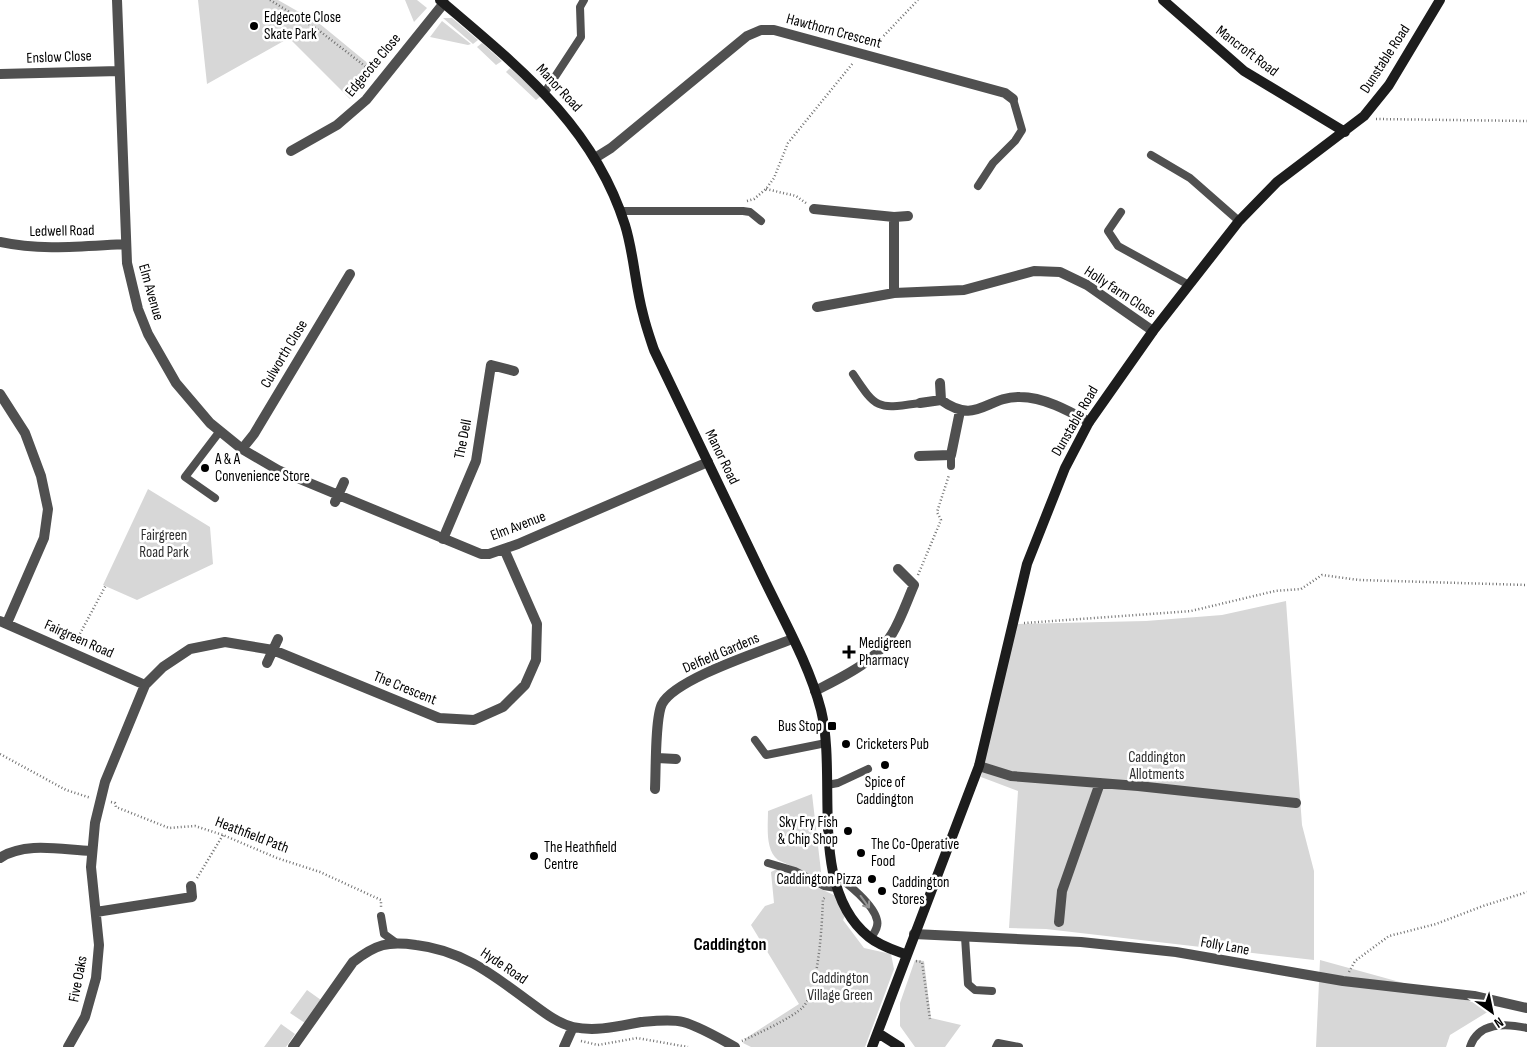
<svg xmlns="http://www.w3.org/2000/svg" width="1527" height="1047" viewBox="0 0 1527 1047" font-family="'Sofia Sans Condensed',sans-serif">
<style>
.green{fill:#d7d7d7}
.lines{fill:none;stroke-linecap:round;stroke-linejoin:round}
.path{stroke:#727272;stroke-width:2.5;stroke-dasharray:1 2.5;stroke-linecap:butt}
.lane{stroke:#505050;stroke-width:8}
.street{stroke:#505050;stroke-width:10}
.secondary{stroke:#1d1d1d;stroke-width:10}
.oneway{stroke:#969696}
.poi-dot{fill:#000;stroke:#fff;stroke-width:2}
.labels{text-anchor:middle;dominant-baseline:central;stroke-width:5;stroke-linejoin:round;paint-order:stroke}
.poi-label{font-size:15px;fill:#000;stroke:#fff;text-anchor:start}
.street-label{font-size:15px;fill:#000;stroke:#fff}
.park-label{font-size:15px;fill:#2e2e2e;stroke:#fff}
.quarter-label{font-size:18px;font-weight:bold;fill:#000;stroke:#fff}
</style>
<rect width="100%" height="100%" fill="#fff"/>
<!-- green -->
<path class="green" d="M198 0H278L320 24 376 70 350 99 289 38 207 84Z
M405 0H417L427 8 414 22Z
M443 18H452L478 40 473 44Z
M442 21 471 44 468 45 430 37Z
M482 43 502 61 496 65 477 47Z
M510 68 541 96 536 100 506 72Z
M148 489 210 527 213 564 137 600 103 585Z
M1286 601 1302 825 1314 871V960L1046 929 1009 928 1018 791 981 777 1012 624 1146 621 1222 615Z
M812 794 822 880 778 860C765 850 768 827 768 811Z
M777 869 836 896 847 912 843 920 864 948 891 954 894 969 865 1047H751L743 1043 746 1038 799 1004 751 925 765 906 774 903 771 872Z
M915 960 924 961 931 1018 961 1025 945 1047H915L900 1026V1003Z
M1320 960 1494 1008 1450 1035 1446 1047H1316Z
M307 990 321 1000 305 1023 290 1013Z
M281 1024 295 1034 286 1047H264Z"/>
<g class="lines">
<!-- path -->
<path class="path" d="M270 0 317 29 374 73
M874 46 918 0
M1376 119 1527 121
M766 189 796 196 806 203
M747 201 754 199 766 189 774 178 788 143 853 63
M918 575 941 520 937 512 949 475
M1024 623 1191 611 1275 591 1301 589 1322 575 1359 580 1527 585
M75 643 106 585
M0 754 66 790 91 798
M111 802 115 803 116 807 169 828 195 826 223 835 277 858 320 872 381 900V907
M197 878 223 835
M916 961 922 962 930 1019
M1349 972 1355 961 1389 936 1436 924 1483 906 1527 892
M581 1041 598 1045 637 1038 688 1047
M742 1041C755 1035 794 1017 803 1007 819 990 822 923 823 899L826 897"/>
<!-- lane -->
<path class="lane" d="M545 92 581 37 580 7 584 0
M1151 155 1190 178 1239 221
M978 186 993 163 1015 141 1022 130 1013 99
M620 211H743L750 212 761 221
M1121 212 1108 231 1118 246 1189 285
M853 374C877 410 877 409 920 403
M951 466V455
M215 498 185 477 220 431
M755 740 766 755 826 743
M827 785 838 783 868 769
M768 863 795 871 824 886 836 888
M834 875C847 882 874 905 877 920 879 927 874 933 871 938
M381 916 384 934 395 942
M965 937 968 984 975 990 992 991
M996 1047 998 1043 1019 1047
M1470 1047C1478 1022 1506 1023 1527 1028"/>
<!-- street -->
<path class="street" d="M117 0 127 263 138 309 148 334 176 383 210 423 242 449 278 470 481 554H489L518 544 708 462
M0 74 119 71
M291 151 337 125 366 100 444 3
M595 158 611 148 747 36 761 30H774L1005 93 1013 99
M814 209 894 217V293
M894 217 908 216
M0 242C41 251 84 246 126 244
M817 307 894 293 964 290 1034 271 1060 272 1087 285 1153 331
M940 383 941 400
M0 394 25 433 41 476 48 509 44 538 7 623
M920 403 941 400C977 426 986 396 1020 397 1044 397 1069 411 1089 422
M242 449 254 434 350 274
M919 456 951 455 960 411
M335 502 344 482
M443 539 476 461 491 365 514 371
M0 621 145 685
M267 663 278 639
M815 691C842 677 876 662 892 634 901 619 907 601 914 585L898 569
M657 758 676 759
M979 766 1011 776 1138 786 1296 803
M655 789C656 770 655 718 662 704 676 678 763 651 792 639
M0 858C25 841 63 850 91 851
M96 912 192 897 191 886
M1059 922 1062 891 1100 783
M914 934 1081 942 1176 952 1343 981 1474 996 1527 1008
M68 1047 85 1017 96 978 99 945 91 867 95 823 105 782 145 685 163 667 190 649 225 642 273 650 439 718 474 720 503 707 525 685 536 660 537 624 504 549
M293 1047 353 962C376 944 388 941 416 945 461 950 492 974 527 1000 541 1010 556 1023 573 1027 596 1032 619 1026 641 1022 653 1021 672 1019 683 1022 698 1026 721 1039 735 1047
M564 1047 573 1027"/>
<!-- secondary -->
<path class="secondary" d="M440 0C517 66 593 124 625 225 634 254 635 285 643 314 646 327 650 338 654 350 690 425 726 500 762 575 783 619 809 664 821 710 838 779 807 887 869 937 880 946 894 950 907 955
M1163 0 1244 71 1345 132
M878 1033 900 1047
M872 1047 979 766 1027 564 1065 468 1089 422 1153 331 1239 221 1277 182 1364 116 1389 85 1440 0"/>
</g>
<!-- one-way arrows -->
<defs><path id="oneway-shaft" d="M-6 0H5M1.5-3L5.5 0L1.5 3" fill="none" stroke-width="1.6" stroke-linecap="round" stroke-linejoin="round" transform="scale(1.25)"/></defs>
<use class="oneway" href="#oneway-shaft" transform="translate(865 902) rotate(54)"/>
<!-- markers -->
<g class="poi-dot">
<circle cx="254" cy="26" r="5"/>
<circle cx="205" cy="468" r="5"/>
<path d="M846.5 644.5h5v5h5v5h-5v5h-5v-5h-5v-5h5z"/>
<rect x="827" y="721" width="10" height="10" rx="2.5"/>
<circle cx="846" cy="744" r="5"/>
<circle cx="885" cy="765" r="5"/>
<circle cx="848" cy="831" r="5"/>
<circle cx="861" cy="853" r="5"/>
<circle cx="534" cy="856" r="5"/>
<circle cx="872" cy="879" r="5"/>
<circle cx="882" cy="891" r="5"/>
</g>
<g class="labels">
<!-- poi labels -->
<g class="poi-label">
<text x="264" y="17">Edgecote Close<tspan x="264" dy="17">Skate Park</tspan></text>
<text x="215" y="459">A &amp; A<tspan x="215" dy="17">Convenience Store</tspan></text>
<text x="859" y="643">Medigreen<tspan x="859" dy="17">Pharmacy</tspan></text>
<text x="822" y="726" text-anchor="end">Bus Stop</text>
<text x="856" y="744">Cricketers Pub</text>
<text x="885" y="782" text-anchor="middle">Spice of<tspan x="885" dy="17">Caddington</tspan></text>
<text x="838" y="822" text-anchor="end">Sky Fry Fish<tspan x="838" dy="17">&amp; Chip Shop</tspan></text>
<text x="871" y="844">The Co-Operative<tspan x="871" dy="17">Food</tspan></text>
<text x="544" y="847">The Heathfield<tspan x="544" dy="17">Centre</tspan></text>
<text x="862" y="879" text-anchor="end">Caddington Pizza</text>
<text x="892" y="882">Caddington<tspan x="892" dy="17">Stores</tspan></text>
</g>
<!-- street labels -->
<g class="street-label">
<text transform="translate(834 31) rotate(15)">Hawthorn Crescent</text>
<text transform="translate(1247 51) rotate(37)">Mancroft Road</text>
<text transform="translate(59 57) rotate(-2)">Enslow Close</text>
<text transform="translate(1385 59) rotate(-57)">Dunstable Road</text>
<text transform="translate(373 65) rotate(-50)">Edgecote Close</text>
<text transform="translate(559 88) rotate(47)">Manor Road</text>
<text transform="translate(62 231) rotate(-1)">Ledwell Road</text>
<text transform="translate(151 292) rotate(74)">Elm Avenue</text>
<text transform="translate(1120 292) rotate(33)">Holly farm Close</text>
<text transform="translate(284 354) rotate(-59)">Culworth Close</text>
<text transform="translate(1075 421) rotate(-60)">Dunstable Road</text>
<text transform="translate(463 439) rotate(-79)">The Dell</text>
<text transform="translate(722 457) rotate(64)">Manor Road</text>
<text transform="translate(518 526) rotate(-21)">Elm Avenue</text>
<text transform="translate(79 639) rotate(24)">Fairgreen Road</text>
<text transform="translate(721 653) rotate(-23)">Delfield Gardens</text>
<text transform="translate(405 688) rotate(22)">The Crescent</text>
<text transform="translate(252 835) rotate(21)">Heathfield Path</text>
<text transform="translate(1225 946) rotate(10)">Folly Lane</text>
<text transform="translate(504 966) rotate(34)">Hyde Road</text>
<text transform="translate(78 979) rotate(-79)">Five Oaks</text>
</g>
<!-- park labels -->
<g class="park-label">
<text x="164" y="535">Fairgreen<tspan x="164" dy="17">Road Park</tspan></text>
<text x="1157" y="757">Caddington<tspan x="1157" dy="17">Allotments</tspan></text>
<text x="840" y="978">Caddington<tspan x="840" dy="17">Village Green</tspan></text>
</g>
<!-- quarter labels -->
<g class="quarter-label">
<text x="730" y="944">Caddington</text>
</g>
</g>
<!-- north arrow -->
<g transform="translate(1492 1012) rotate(147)" stroke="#ffffff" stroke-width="4" paint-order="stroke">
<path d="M0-4L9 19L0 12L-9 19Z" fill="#000000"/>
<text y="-8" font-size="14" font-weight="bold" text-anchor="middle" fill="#000000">N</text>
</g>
</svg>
